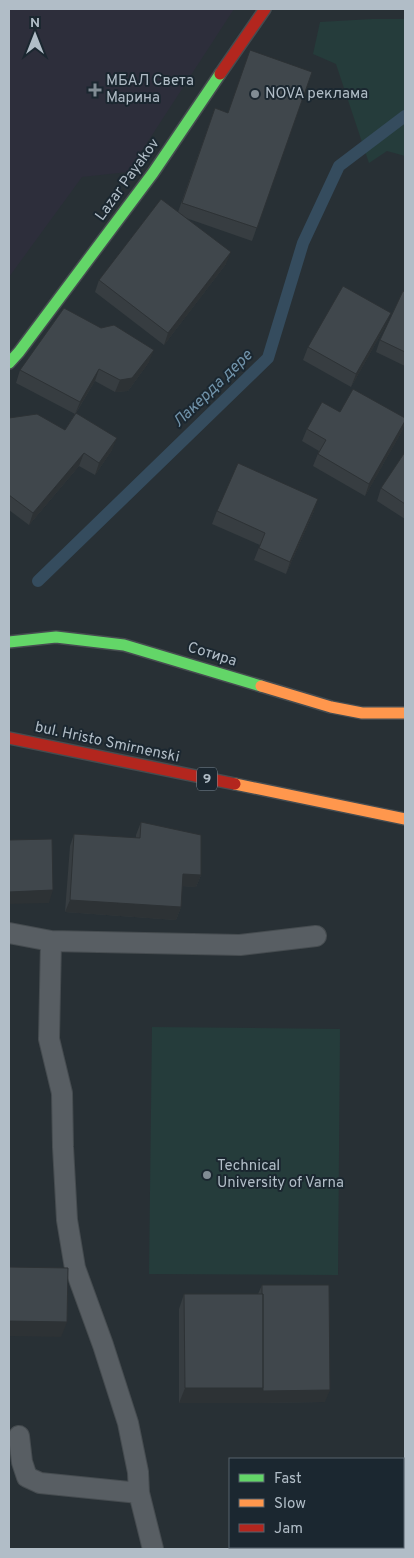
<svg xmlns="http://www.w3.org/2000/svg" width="414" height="1558" viewBox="0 0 414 1558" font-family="Overpass,sans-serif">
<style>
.medical{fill:#2d2e3b}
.green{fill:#253c3b}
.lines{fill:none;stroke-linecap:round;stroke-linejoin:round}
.stream{stroke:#354c5e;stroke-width:12}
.lane-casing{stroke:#464c50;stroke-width:22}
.fast-casing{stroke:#464c50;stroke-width:14}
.slow-casing{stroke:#464c50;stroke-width:14}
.jam-casing{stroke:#464c50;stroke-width:14}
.lane{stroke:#585e63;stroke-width:20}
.fast{stroke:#63d668;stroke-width:11}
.slow{stroke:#ff974d;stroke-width:11}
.jam{stroke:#b3261e;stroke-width:11}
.wall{fill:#373d41}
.shaded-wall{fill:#2d3235}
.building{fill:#40474c;stroke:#2d3235}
.poi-dot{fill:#818c94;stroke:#1b2730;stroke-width:2}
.labels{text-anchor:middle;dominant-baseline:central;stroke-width:4;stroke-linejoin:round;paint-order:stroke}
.shield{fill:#1b2730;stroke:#84909a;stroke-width:1}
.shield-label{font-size:14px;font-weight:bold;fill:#b1bdc7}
.poi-label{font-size:15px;fill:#b1bdc7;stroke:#1b2730;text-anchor:start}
.street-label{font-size:15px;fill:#b1bdc7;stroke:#1b2730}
.water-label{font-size:16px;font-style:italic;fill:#7193aa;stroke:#1b2730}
</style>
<rect width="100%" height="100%" fill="#283035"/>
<!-- medical -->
<path class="medical" d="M9 9H234L128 172 82 177 9 277Z"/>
<!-- green -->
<path class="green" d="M372 19H405V156L387 151 369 163 336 64 313 54 320 22Z
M152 1027 340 1029 338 1275 149 1274Z"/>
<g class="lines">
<!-- stream -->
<path class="stream" d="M38 581 268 358 303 243 339 166 405 116"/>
<defs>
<path id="lane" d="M9 933 51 941 240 945 316 936
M51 941 49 1039 62 1093 63 1147 67 1220 75 1268 103 1345 128 1423 138 1472 139 1493 153 1549
M19 1436 22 1462 27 1477 40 1483 139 1493"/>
<path id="fast" d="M9 363 19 352 153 173 220 74
M9 642 56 637 124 645 261 686"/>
<path id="slow" d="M261 686 331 707 362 713H405
M235 784 405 819"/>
<path id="jam" d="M220 74 265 9
M9 738 235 784"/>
</defs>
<!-- lane casing -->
<use href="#lane" class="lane-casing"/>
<!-- fast casing -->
<use href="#fast" class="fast-casing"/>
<!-- slow casing -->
<use href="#slow" class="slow-casing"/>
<!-- jam casing -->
<use href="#jam" class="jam-casing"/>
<!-- lane -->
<use href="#lane" class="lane"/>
<!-- fast -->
<use href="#fast" class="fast"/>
<!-- slow -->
<use href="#slow" class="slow"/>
<!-- jam -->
<use href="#jam" class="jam"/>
</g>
<!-- wall -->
<path class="wall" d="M312 72 252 241 186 218 226 264 164 345 95 292 99 280 178 212 215 108 228 113Z
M405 292V366L376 352 380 340Z
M386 325 351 387 303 360 308 347Z
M149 362 128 391 115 392 95 381 76 413 112 450 95 475 79 466 29 525 9 510V418L65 430 75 414 16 383 20 370Z
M340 412 405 418V422L402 431 365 496 313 466 319 451 302 441 307 429Z
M405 452V519L377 501 381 488Z
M217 511H314L286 574 254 560 260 545 212 524Z
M141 822 201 875 196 887 182 886 181 907 176 920 65 912 70 846 74 834 136 838V835Z
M262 1285 325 1402 258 1403H179V1309L184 1294H258Z"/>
<!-- shaded-wall -->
<path class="shaded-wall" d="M231 252 226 264 164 345 168 333Z
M391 313 386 325 351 387 356 374Z
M154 350 149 362 128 391 115 392 120 380Z
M99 369 95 381 75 414 80 402Z
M405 421 402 431 365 496 369 484Z
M117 438 112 450 95 475 99 463Z
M84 453 79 466 29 525 33 513Z
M318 499 314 511 286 574 290 562Z
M183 874 201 875 196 887 178 886Z
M53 890 49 903 9 904V892Z
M70 900 181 907 176 920 65 912Z
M9 1321 67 1322 61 1337 9 1336Z
M185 1388H263L330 1390 325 1402 258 1403H179Z"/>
<!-- building -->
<path class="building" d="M250 50 312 72 257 228 182 203 215 108 228 113Z
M161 199 231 252 168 333 99 280Z
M343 286 391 313 356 374 308 347Z
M403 291 405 292V352L380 340Z
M64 308 101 328 114 325 154 350 132 378 120 380 99 369 80 402 20 370Z
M353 389 405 418V421L369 484 318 454 326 440 307 429 322 402 340 412Z
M76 413 117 438 99 463 84 453 33 513 9 495V418L37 414 65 430Z
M405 452V504L381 488Z
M238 463 318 499 290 562 259 548 265 533 217 511Z
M141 822 201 835V875L183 874 181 907 70 900 74 834 140 838Z
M52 839 53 890 9 892V840Z
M9 1267 68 1268 67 1322 9 1321Z
M262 1285H329L330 1390 263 1391V1294H262Z
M184 1294H263V1388H185Z"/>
<!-- markers -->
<g class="poi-dot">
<path d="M92.5 82.5h5v5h5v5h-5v5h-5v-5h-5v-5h5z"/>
<circle cx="255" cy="94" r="5"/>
<circle cx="207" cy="1175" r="5"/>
</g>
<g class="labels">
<!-- shield labels -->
<rect class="shield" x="197" y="767.5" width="20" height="23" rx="4"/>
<g class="shield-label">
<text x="207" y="779">9</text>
</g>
<!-- poi labels -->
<g class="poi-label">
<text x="106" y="81">МБАЛ Света<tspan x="106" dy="17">Марина</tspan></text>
<text x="265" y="94">NOVA реклама</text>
<text x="217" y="1166">Technical<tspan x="217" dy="17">University of Varna</tspan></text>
</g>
<!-- street labels -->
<g class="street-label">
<text transform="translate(128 180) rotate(-54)">Lazar Payakov</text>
<text transform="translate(212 655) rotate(17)">Сотира</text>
<text transform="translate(107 743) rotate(12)">bul. Hristo Smirnenski</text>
</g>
<!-- water labels -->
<g class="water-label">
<text transform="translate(213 389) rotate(-44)">Лакерда дере</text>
</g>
</g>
<!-- border -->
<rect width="414" height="1558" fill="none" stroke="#b1bdc7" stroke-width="20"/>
<!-- legend -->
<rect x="229" y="1458" width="175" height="90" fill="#1b2730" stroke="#57636c"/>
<rect x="239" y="1474" width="25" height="8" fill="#63d668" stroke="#57636c"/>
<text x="274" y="1483" font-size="15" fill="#b1bdc7">Fast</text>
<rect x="239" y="1499" width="25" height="8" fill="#ff974d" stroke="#57636c"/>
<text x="274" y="1508" font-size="15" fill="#b1bdc7">Slow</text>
<rect x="239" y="1524" width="25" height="8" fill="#b3261e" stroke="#57636c"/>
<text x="274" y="1533" font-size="15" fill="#b1bdc7">Jam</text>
<!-- north arrow -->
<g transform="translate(35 35)" stroke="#1b2730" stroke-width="4" paint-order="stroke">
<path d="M0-4L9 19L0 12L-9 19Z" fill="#b1bdc7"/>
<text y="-8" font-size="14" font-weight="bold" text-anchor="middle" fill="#b1bdc7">N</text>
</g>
</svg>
